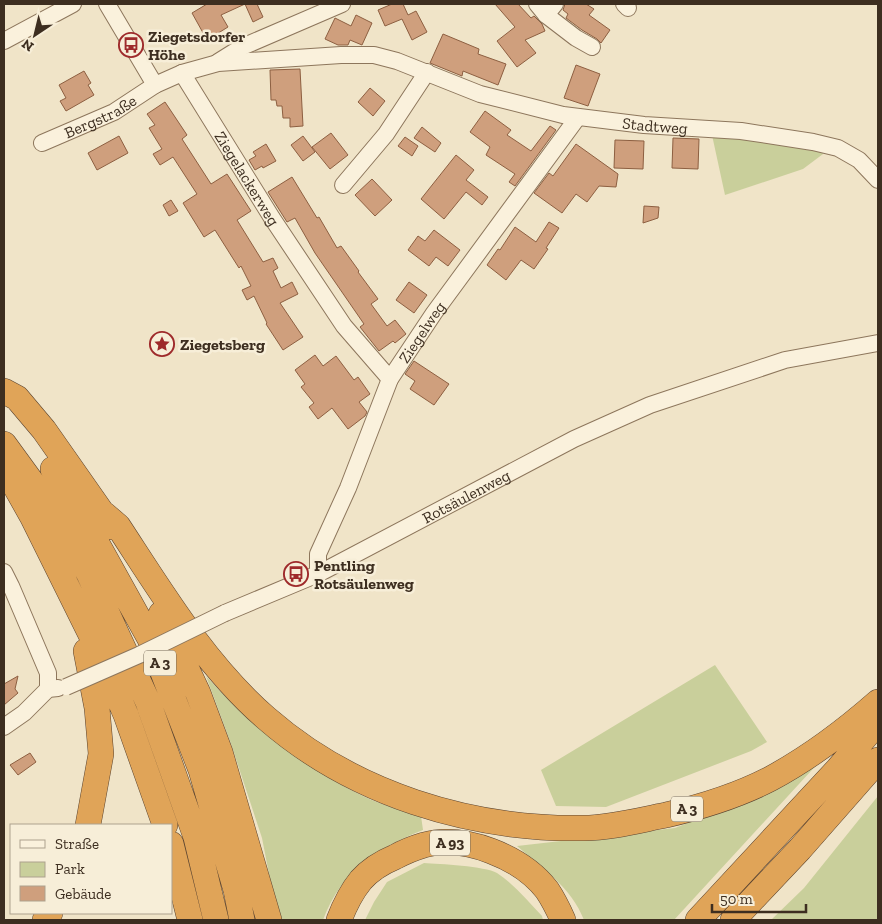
<svg xmlns="http://www.w3.org/2000/svg" width="882" height="924" viewBox="0 0 882 924" font-family="'Zilla Slab',serif">
<style>
.green{fill:#c9cf9b}
.building{fill:#cf9f7d;stroke:#8d5f41}
.lines{fill:none;stroke-linecap:round;stroke-linejoin:round}
.minor-casing{stroke:#8d765c;stroke-width:18}
.highway-casing{stroke:#5b4430;stroke-width:26}
.minor{stroke:#faf1dc;stroke-width:16}
.highway{stroke:#e0a458;stroke-width:25}
.minor-bridge-casing{stroke:#8d765c;stroke-width:18;stroke-linecap:butt}
.minor-bridge{stroke:#faf1dc;stroke-width:16}
.labels{text-anchor:middle;dominant-baseline:central;stroke-width:5;stroke-linejoin:round;paint-order:stroke}
.shield{fill:#f7eed8;stroke:#756857;stroke-width:1}
.shield-label{font-size:15px;font-weight:bold;fill:#3d2e20}
.poi-label{font-size:16px;font-weight:bold;fill:#3d2e20;stroke:#f7eed8;text-anchor:start}
.street-label{font-size:16px;fill:#3d2e20;stroke:#f7eed8}
</style>
<rect width="100%" height="100%" fill="#f0e4c8"/>
<!-- green -->
<path class="green" d="M712 135 827 151 803 169 725 195Z
M715 665 767 742 751 751 606 807 556 806 541 770Z
M206 676C251 726 303 767 363 796 381 805 402 810 421 816L423 830C376 849 342 870 323 920H278L262 838 231 744Z
M822 759 674 920H584C572 888 542 868 517 846L675 828 759 795Z
M878 796V920H771L804 888Z
M424 863C439 864 485 866 497 873 514 884 528 901 542 916L543 920H365L374 902 387 882Z"/>
<!-- building -->
<path class="building" d="M207 4H257L263 17 253 22 245 4 221 15 228 27 207 40 192 13Z
M392 4H403L408 15 416 11 427 32 412 40 402 19 385 26 378 10Z
M495 4H518L531 18 534 16 542 24 545 31 525 40 536 53 517 67 497 41 515 27Z
M565 4H586L594 9 589 15 610 30 601 43 597 39 582 30 566 18 568 14 563 10Z
M356 15 372 23 362 45 350 40 348 45H338L325 39 335 18 351 26Z
M443 34 479 49 478 54 506 64 498 85 463 71 462 76 430 63Z
M576 65 600 74 588 106 564 98Z
M300 69 303 126 290 127V118H283L282 106H277L276 100H271L270 70Z
M84 71 91 83 88 85 94 95 66 111 60 101 66 98 59 85Z
M370 88 385 101 373 116 358 102Z
M165 102 187 135 182 139 211 184 227 174 251 211 237 220 263 262 273 258 278 268 273 271 281 288 292 282 298 294 280 303 303 337 283 350 266 324 267 323 254 296 247 300 242 290 251 286 241 266 239 268 215 230 204 237 183 203 197 194 173 157 160 165 153 154 162 149 149 128 155 125 147 114Z
M485 111 511 130 507 135 531 151 550 126 556 130 515 186 509 182 515 174 486 155 490 147 470 132Z
M422 127 441 143 435 152 414 138Z
M331 133 348 155 330 169 312 147Z
M119 136 128 153 97 170 88 153Z
M303 136 315 152 303 161 291 145Z
M405 137 418 146 412 156 398 146Z
M673 138 699 139 698 169 672 168Z
M615 140 644 141 643 169 614 168Z
M266 144 276 161 263 168 262 166 255 170 249 160 256 156 253 152Z
M576 144 618 174 616 187 599 186 587 202 576 194 562 213 534 193 549 173 553 176Z
M456 155 474 170 466 180 488 197 482 205 466 192 444 219 421 199Z
M292 177 317 218 319 217 337 248 341 246 359 271 358 272 378 299 371 304 387 326 395 320 406 334 395 343 393 341 379 351 360 327 364 324 315 253 295 218 287 222 268 192Z
M372 179 392 200 375 216 355 195Z
M171 200 178 211 169 216 163 205Z
M644 206 659 207 658 218 643 223Z
M549 222 559 228 546 248 548 249 534 269 521 260 506 280 487 265 498 249 500 250 515 227 536 242Z
M434 230 460 250 448 266 436 257 429 266 408 250 418 236 425 241Z
M409 282 427 295 414 313 396 300Z
M315 355 323 366 336 356 354 380 358 377 370 394 359 402 367 412 365 416 348 429 332 408 318 419 309 407 314 403 301 387 305 384 295 370Z
M414 361 449 384 434 405 410 389 415 381 405 374Z
M18 676 15 689 18 693 4 705V684Z
M30 753 36 762 18 775 10 765Z"/>
<g class="lines">
<defs>
<g id="minor">
<path d="M107 4 155 85"/>
<path d="M537 4 546 15 555 4"/>
<path d="M624 4 628 8"/>
<path d="M546 15 576 38 592 47"/>
<path d="M4 41 73 4"/>
<path d="M218 62 242 47 342 4"/>
<path id="s1" d="M182 73 272 218 344 326 390 379"/>
<path id="s2" d="M42 143 114 112 155 85 182 73 218 63 341 55H374L397 61 480 94 563 115 644 125 741 131 813 142 838 148 859 160 878 180"/>
<path d="M343 185 386 134 427 72"/>
<path d="M4 572 11 586 48 673V689"/>
<path id="s3" d="M318 574V554L348 488 390 379 434 313 578 117"/>
<path id="s4" d="M225 613 318 574 574 439 650 405 785 360 878 343"/>
<path d="M4 727 24 713 48 689 58 688"/>
</g>
<path id="highway" d="M4 391 17 398 44 430 112 527
M4 444 47 503 89 574 148 702 196 837 216 920
M53 469 80 513 150 639 201 770 236 890 242 920
M6 470 32 516 97 647 126 715 165 825
M104 514 118 526C162 593 205 665 266 718 353 794 470 830 584 828 611 828 640 820 666 815 701 807 737 796 770 779 809 758 845 731 878 702
M161 614 198 693 220 752 269 920
M86 651 97 708 101 754 88 825
M171 844 190 920
M45 920 50 913
M339 920C344 907 352 891 361 880 370 870 383 862 395 857 404 852 414 848 424 845 465 834 521 857 547 890 553 899 559 911 563 920
M698 920 838 769 878 722
M733 920 800 849 878 760"/>
</defs>
<!-- minor casing -->
<use href="#minor" class="minor-casing"/>
<!-- highway casing -->
<use href="#highway" class="highway-casing"/>
<!-- minor -->
<use href="#minor" class="minor"/>
<!-- highway -->
<use href="#highway" class="highway"/>
<defs>
<path id="minor-bridge" d="M66 687 139 655 225 613"/>
</defs>
<!-- minor-bridge casing -->
<use href="#minor-bridge" class="minor-bridge-casing"/>
<!-- minor-bridge -->
<use href="#minor-bridge" class="minor-bridge"/>
</g>
<!-- icons -->
<defs>
<symbol id="bus-ring" viewBox="-11 -11 22 22"><circle r="9.5" fill="#f7eed8" stroke="#9e2a2b" stroke-width="1.5"/><path d="M-5-6H5V4H4V6H2V4H-2V6H-4V4H-5ZM-3.5-4V0h7V-4ZM-3.5 1.2v1.5H-2V1.2ZM2 1.2v1.5H3.5V1.2Z" fill="#9e2a2b"/></symbol>
<symbol id="sight-ring" viewBox="-11 -11 22 22"><circle r="9.5" fill="#f7eed8" stroke="#9e2a2b" stroke-width="1.5"/><path d="M0-6L1.8-2.2L6-1.7L2.9 1.2L3.7 5.4L0 3.3L-3.7 5.4L-2.9 1.2L-6-1.7L-1.8-2.2Z" fill="#9e2a2b"/></symbol>
</defs>
<g fill-rule="evenodd">
<use href="#bus-ring" x="117" y="31" width="28" height="28"/>
<use href="#sight-ring" x="148" y="330" width="28" height="28"/>
<use href="#bus-ring" x="282" y="560" width="28" height="28"/>
</g>
<g class="labels">
<!-- shield labels -->
<g class="shield">
<rect x="144" y="650.5" width="32" height="25" rx="4"/>
<rect x="671" y="796.5" width="32" height="25" rx="4"/>
<rect x="430" y="830.5" width="40" height="25" rx="4"/>
</g>
<g class="shield-label">
<text x="160" y="663">A 3</text>
<text x="687" y="809">A 3</text>
<text x="450" y="843">A 93</text>
</g>
<!-- poi labels -->
<g class="poi-label">
<text x="148" y="36">Ziegetsdorfer<tspan x="148" dy="18">Höhe</tspan></text>
<text x="180" y="344">Ziegetsberg</text>
<text x="314" y="565">Pentling<tspan x="314" dy="18">Rotsäulenweg</tspan></text>
</g>
<!-- street labels -->
<g class="street-label">
<text stroke="none"><textPath href="#s2" startOffset="64">Bergstraße</textPath></text>
<text stroke="none"><textPath href="#s2" startOffset="642">Stadtweg</textPath></text>
<text stroke="none"><textPath href="#s1" startOffset="124">Ziegelackerweg</textPath></text>
<text stroke="none"><textPath href="#s3" startOffset="266">Ziegelweg</textPath></text>
<text stroke="none"><textPath href="#s4" startOffset="268">Rotsäulenweg</textPath></text>
</g>
</g>
<!-- border -->
<rect width="882" height="924" fill="none" stroke="#3d2e20" stroke-width="10"/>
<!-- legend -->
<rect x="10" y="824" width="162" height="90" fill="#f7eed8" stroke="#ada18e"/>
<rect x="20" y="840" width="25" height="8" fill="#faf1dc" stroke="#ada18e"/>
<text x="55" y="849" font-size="15" fill="#3d2e20">Straße</text>
<rect x="20" y="862" width="25" height="15" fill="#c9cf9b" stroke="#ada18e"/>
<text x="55" y="874" font-size="15" fill="#3d2e20">Park</text>
<rect x="20" y="886" width="25" height="15" fill="#cf9f7d" stroke="#ada18e"/>
<text x="55" y="899" font-size="15" fill="#3d2e20">Gebäude</text>
<!-- north arrow -->
<g transform="translate(35 35) rotate(215)" stroke="#f7eed8" stroke-width="4" paint-order="stroke">
<path d="M0-4L9 19L0 12L-9 19Z" fill="#3d2e20"/>
<text y="-8" font-size="14" font-weight="bold" text-anchor="middle" fill="#3d2e20">N</text>
</g>
<!-- scale -->
<path d="M712 904v8h94v-8" fill="none" stroke="#3d2e20" stroke-width="2.5"/>
<text x="720" y="904" font-size="15" fill="#3d2e20" stroke="#f7eed8" stroke-width="4" paint-order="stroke">50 m</text>
</svg>
